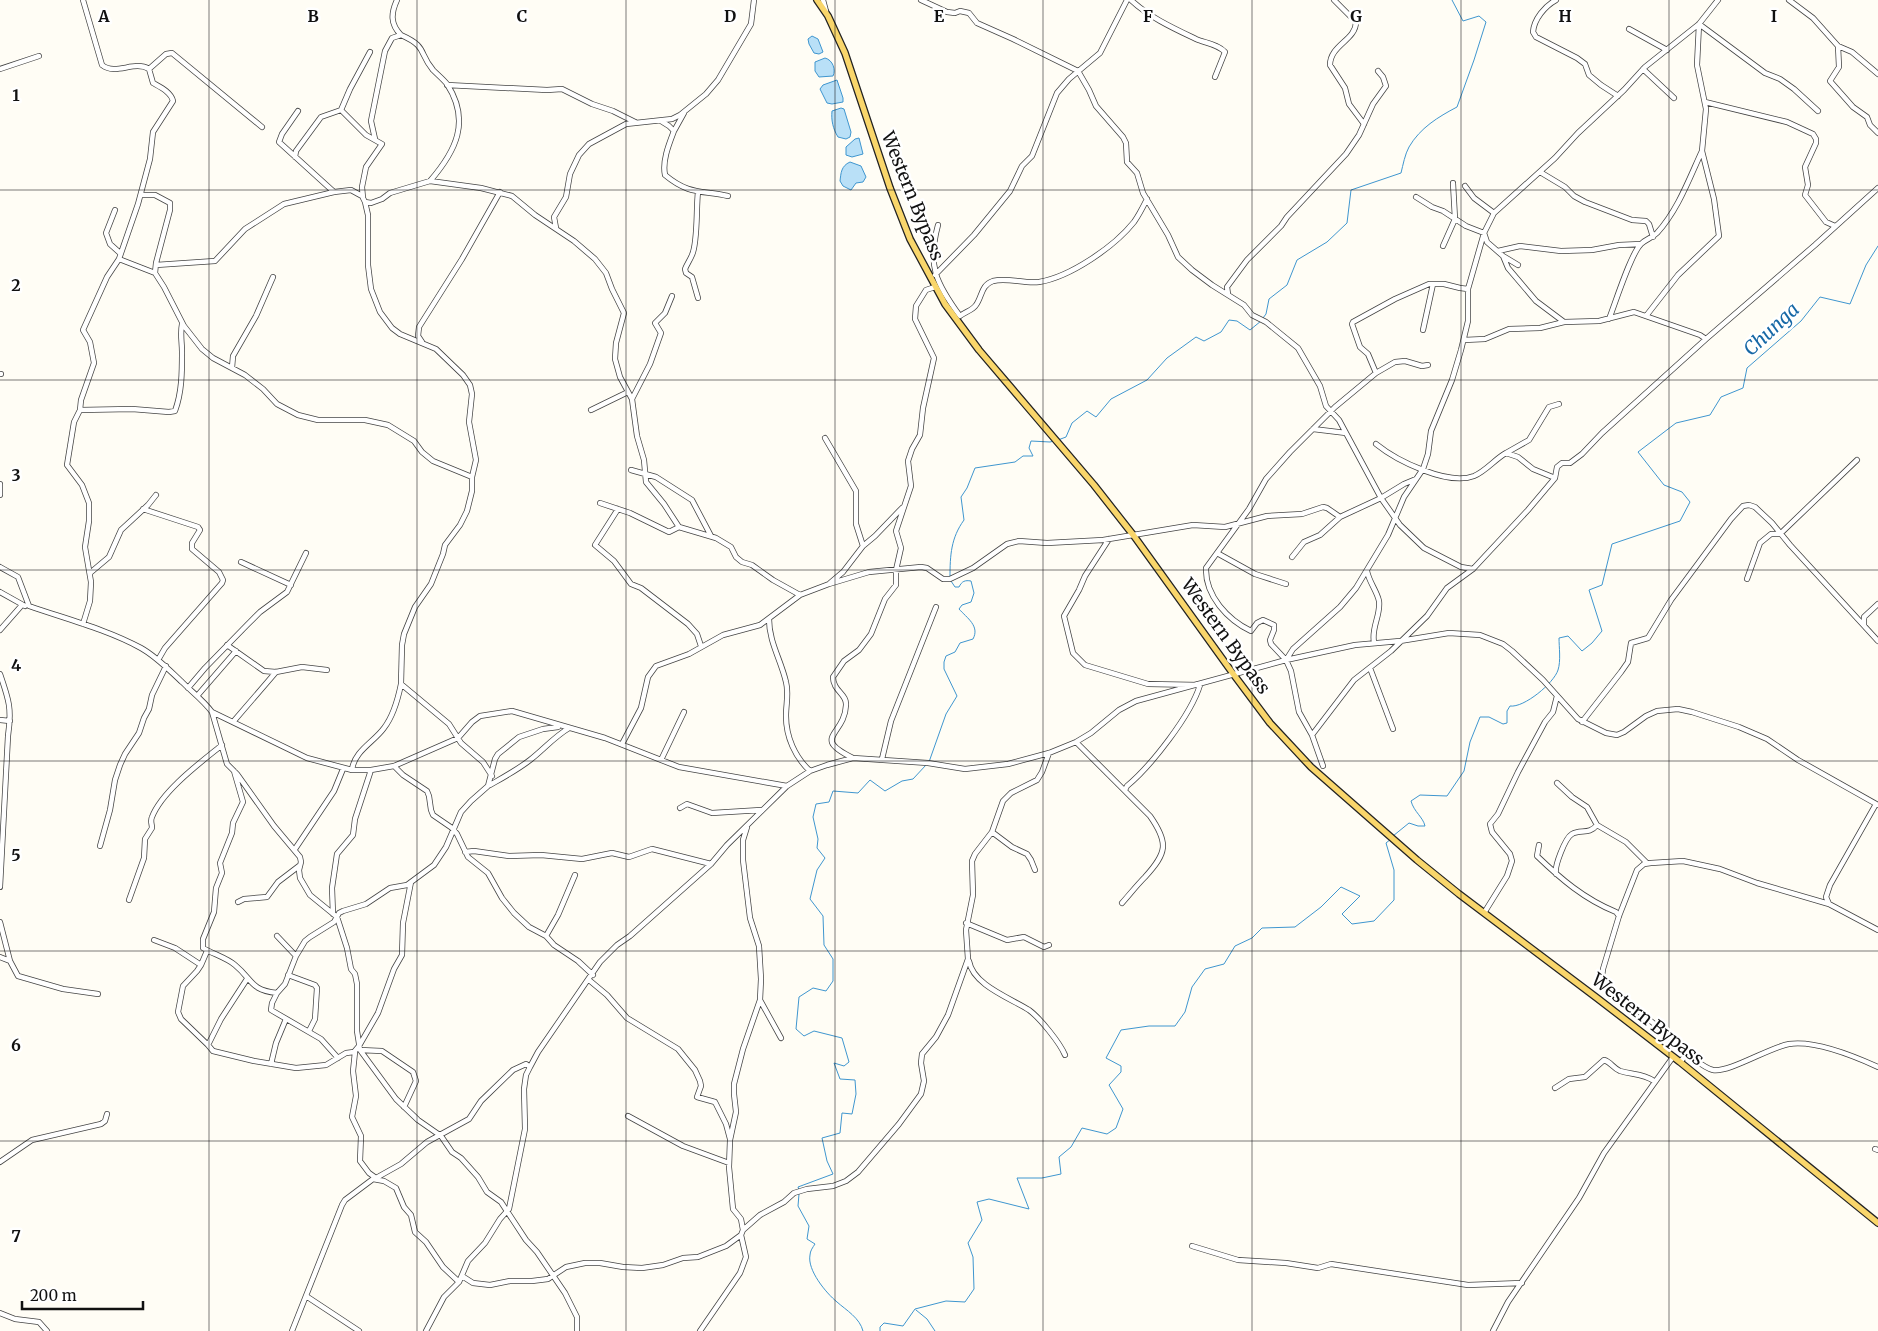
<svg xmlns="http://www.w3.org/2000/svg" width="1878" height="1331" viewBox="0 0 1878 1331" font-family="Merriweather,serif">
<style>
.water{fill:#b9e0f7;stroke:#3f96cf}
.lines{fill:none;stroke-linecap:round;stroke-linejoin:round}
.stream{stroke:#3f96cf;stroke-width:1}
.minor-casing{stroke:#444;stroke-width:6}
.major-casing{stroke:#222;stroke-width:8}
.minor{stroke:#fff;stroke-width:4.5}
.major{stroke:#f9d66b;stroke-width:5.5}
.grid{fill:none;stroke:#111;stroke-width:1;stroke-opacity:0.55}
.labels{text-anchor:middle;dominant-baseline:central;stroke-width:5;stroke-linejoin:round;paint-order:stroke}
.street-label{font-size:18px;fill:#111;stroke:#fff}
.water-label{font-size:19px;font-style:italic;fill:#1768a6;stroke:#fff}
.grid-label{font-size:16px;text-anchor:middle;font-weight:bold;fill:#111;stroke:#fff;stroke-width:5;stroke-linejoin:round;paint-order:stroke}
</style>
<rect width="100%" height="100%" fill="#fffdf5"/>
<!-- water -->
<path class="water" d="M812 36 818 39 823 52 819 54 814 53 809 44 808 39Z
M825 58C833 60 836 70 833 76L819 77 815 71V62Z
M837 80 843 98V102L832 104 827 103 820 89 823 85Z
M841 108 844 109 851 132 850 137 846 139 838 137C833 129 831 120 832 111Z
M859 138 863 154 852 157 846 155V147L855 139Z
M850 162 861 166 866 177 863 182 856 183 851 190 843 186 840 181C841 173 841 166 850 162Z"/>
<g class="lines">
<!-- stream -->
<path class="stream" d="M1263 318 1266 314 1269 299 1287 285 1297 260 1327 242 1347 223 1351 190 1401 173C1403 165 1405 154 1409 147 1420 128 1438 117 1457 107L1474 60 1486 22 1479 16 1463 21 1452 0
M1058 440 1066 437 1072 423 1087 411 1096 417 1111 399 1147 380 1167 358 1196 337 1204 341 1221 332 1229 320 1237 321 1250 330 1261 321
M950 577C950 555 951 538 964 520L961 497 967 488 975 468 1015 462 1023 456H1033L1029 448 1031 441 1050 442 1054 441
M929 762 946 714 957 696 944 669V662L946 656 955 652 960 643 973 639C980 626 967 618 959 609L962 605 971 602 974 593 971 581C965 580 962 581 959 587H955L951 581
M1393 836 1409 823 1418 826H1425C1423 817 1414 812 1411 801L1420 795 1447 796 1464 771 1470 742 1480 717H1489L1503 724 1507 723V711L1510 706C1524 708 1554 683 1558 670 1561 661 1559 647 1559 638L1568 636 1582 651 1592 643 1602 631 1589 590 1602 585 1612 544 1680 521 1690 502 1682 492 1664 485 1638 452 1676 423 1710 415 1721 397 1743 388 1747 368 1801 321 1820 297 1850 304 1866 265 1878 246
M799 1190 798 1187 833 1174 827 1161 822 1138 840 1133 842 1113 852 1114 856 1094 855 1080 840 1079 834 1063 844 1066 849 1062 842 1038 814 1031 804 1036 796 1029 799 997 813 988 826 991 833 981V959L824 945 823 916 810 899 817 870 825 858 817 848 818 839 813 817 816 804 829 802 833 791 858 793 870 780 885 791 902 781 913 779 926 765
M799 1194 798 1206 809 1226 807 1239 815 1244C813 1247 810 1251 810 1255 807 1270 826 1293 837 1302 846 1310 860 1318 863 1331
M916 1310 927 1319 935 1331
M880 1331V1327L884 1323 903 1326 915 1309 946 1301 965 1302 974 1289 973 1257 968 1243 982 1220 977 1202 989 1199 1029 1209 1017 1178H1042L1061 1174 1059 1157 1071 1147 1082 1128 1107 1134 1116 1128 1123 1109 1109 1085 1121 1072V1066L1106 1058 1121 1030 1149 1026H1175L1185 1012 1192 987 1205 969 1224 964 1235 946 1252 938 1262 928 1295 927 1321 907 1341 887 1360 896 1342 914 1352 924 1374 921 1394 900V870L1386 843 1391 839"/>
<defs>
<path id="minor" d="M823 0 826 11
M921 0 947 12 955 13 960 11 969 13 977 23 1013 39 1078 71 1089 90 1096 106 1123 137 1126 143 1127 162 1137 173 1143 193 1168 235 1178 257 1192 270 1212 285 1244 305 1252 315 1266 322 1298 348 1320 386 1326 406 1339 420 1381 498 1400 525 1424 548 1461 567 1473 569
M1131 0C1149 17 1173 28 1196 39 1205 43 1218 44 1225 52L1215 77
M1334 0 1356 22C1356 40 1330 45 1330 65L1345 88 1349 104 1364 124
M1556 0C1545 6 1534 19 1533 32L1536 37 1577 58 1585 64 1589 75 1601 85 1618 96
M1789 0 1813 18 1838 46 1839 67 1830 81 1853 107 1867 117 1870 125 1878 133
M1699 24 1765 73 1780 79 1794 89 1818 111
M1629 29 1667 50
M401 35C428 47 418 52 433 70 438 75 443 79 447 84 471 121 456 151 430 181
M1838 46 1852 52 1878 74
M370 52 350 89 341 110 366 135 382 144 366 167 362 187 363 198 365 202 368 215V265L371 289 380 312 392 328 400 334 436 349 463 375 470 385 472 394 469 422 476 460 472 477V491L467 511 460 525 445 545 443 554 431 584 415 607 404 634 402 645 401 684 449 724 461 743 483 762 492 776
M0 69 39 56
M149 69 166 54 172 53 262 127
M1643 69 1674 98
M447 85 547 90 562 89 592 104 613 111 635 122
M1705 102 1787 122 1813 134 1816 139V143L1805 167 1808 185 1805 195 1826 222 1835 226
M298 111 282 134 279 142 334 192
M661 121 669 126 674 131C669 144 662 161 665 175 689 195 701 190 728 196
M674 131 684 113
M375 139 371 121 385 51 392 38 401 35C390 24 391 13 397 0
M295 157 296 151 321 117 341 110
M1540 172 1565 187 1574 196 1585 202 1632 220 1646 221 1649 224 1653 237
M1465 186 1474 198 1494 213
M141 195H155L170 203V210L156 263 155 273 164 287 184 326 202 349 213 358 245 375 263 389 277 404 298 415 318 420H365L388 425 414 441 422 452 433 461 472 477
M1416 197 1432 207 1443 211 1466 226 1484 233 1487 242 1503 256 1508 268 1536 301 1564 322
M365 202 371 203 382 199 390 193 430 181 481 188 512 196 535 215 574 241 595 259 606 273 612 289 624 313 616 343 615 359 620 377 632 399 637 436 644 460 646 482 664 504 679 527 716 538 731 547 736 557 742 562 752 565 773 580 800 595
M115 210 106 233 110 244 120 253
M938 225C927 266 936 283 960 316 965 312 973 310 976 305 982 297 981 285 993 281 1007 277 1024 284 1039 282 1070 277 1114 247 1134 222 1139 215 1143 207 1147 199
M556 228 554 217 566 197 570 174 579 155 589 144 626 124 672 119 680 115 706 94 718 80 751 24 754 0
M1443 246 1455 219 1453 183
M1498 251 1520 246 1561 251 1592 250 1619 245 1641 244
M1503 256 1518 265
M119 259 155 273
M156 265 215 261 245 229 284 204 334 192 351 190 362 196
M935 275 974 235 1010 191 1022 166 1032 156 1057 93 1069 79 1100 53 1127 0
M1228 294 1227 287 1247 260 1281 226 1287 217 1346 154 1359 135 1373 104 1386 86 1383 77 1378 71
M698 298 692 277 686 273 685 269C687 264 690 260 692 255 698 242 696 208 698 192
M1646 316 1678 275 1719 236 1714 199 1702 151 1706 109 1697 65 1699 24
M1609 319C1615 304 1631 253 1641 244 1646 239 1652 238 1657 233 1678 210 1689 179 1702 151
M1423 330 1433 284
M1464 340 1485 339 1509 329 1540 328 1564 322 1599 321 1634 312 1700 335 1706 339
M422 342 418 336 419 327 462 259 500 192
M1428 365 1422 366 1405 361 1395 362 1376 373 1335 407 1290 452 1266 479 1249 509 1206 568C1205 596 1228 620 1251 631L1257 623 1263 620 1274 625V630L1270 640 1271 644 1286 660 1291 671 1299 712 1312 735 1354 680 1391 651 1427 616 1447 588 1473 569 1528 510 1555 478 1557 467 1562 463H1570L1582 454 1602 433 1706 339 1815 245 1878 188
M232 368 233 356 256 316 273 277
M1376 373 1368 354 1360 347 1352 324 1353 322 1395 299 1429 284H1444L1460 288 1468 289
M0 374H1
M632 399 650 364 661 333 655 323 665 313 672 296
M80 410 132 409 169 412 175 411C182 392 182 372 182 352 182 342 180 334 182 324
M591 410 628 392
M1313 429 1346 433
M825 438 856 491V524L863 546
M1376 444C1397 461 1448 486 1474 476 1486 471 1495 459 1506 453L1518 457 1533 469 1555 478
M1506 453 1529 440 1549 407 1559 404
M631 470 656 477 692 500 711 536
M0 484V495
M600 503 630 513 669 532 679 527
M143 509 198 527 200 530 192 543V549L219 572 223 580 222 583 165 648 158 660
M618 509 595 545 614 561 631 584 641 588 688 624 697 634 701 646
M1109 539 1085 576 1079 590 1064 616 1073 653 1085 665 1148 684 1200 685C1191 715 1151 766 1127 786L1125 790
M1217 553 1255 574 1286 584
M1292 557 1304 542 1320 535 1340 517
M241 562 291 585
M0 567 18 577 29 606C66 619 106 629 141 648 157 657 169 670 182 682 192 692 203 700 212 712L307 758 352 770H371L394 766 458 738 472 722 480 716 512 711 605 738 679 767 787 786
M1367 571C1369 582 1377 591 1379 601 1381 615 1371 628 1374 642
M90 573 109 557 121 530 148 505 156 495
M1747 579 1760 543 1771 534H1780L1857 460
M830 583 843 572 863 546 875 536 902 508
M0 592 25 606
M769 619C769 642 781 660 786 682 789 693 786 704 786 716 786 737 795 757 810 771
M83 624 90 601 91 582 85 547 89 521V503L82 485 67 465 74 422 80 410 81 400 94 363 90 342 83 330 107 277 119 259 138 204 150 159 153 132 173 101C171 92 160 87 153 83L149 69C134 60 116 76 102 65L83 0
M1864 625V617L1878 604
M0 630 22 605
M227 645 264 671 276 672 302 667 327 670
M1286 660 1293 649 1340 607 1356 588 1388 535 1404 497 1423 469 1428 454 1431 431 1452 380 1461 350 1468 321V289L1484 233 1494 213 1555 158 1578 133 1624 90 1645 67 1699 24 1718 0
M1370 668 1393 729
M0 674C9 700 12 709 8 736L0 887
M188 688 205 668 247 625 260 612 287 592 306 553
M197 696 236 651
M212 712 227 764 237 774 274 826 300 857 301 862 299 870 300 878 310 895 337 917 347 948 351 969 355 974 357 984V1031L360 1050 396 1099 418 1120 441 1136 452 1152 461 1158 478 1177 487 1192 501 1202 526 1240 537 1252 565 1293 577 1317V1331
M0 720 10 721
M233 722 276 672
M1582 722 1621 672 1628 662 1631 643 1648 638 1671 600 1731 519 1743 506 1749 505 1755 507 1772 523 1790 545 1878 641
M1312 735 1323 766
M1076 742 1150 816C1169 843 1167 853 1145 877 1137 885 1130 894 1122 903
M622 744 641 708 648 677 656 666 689 654 723 635 760 625 800 595 829 584 869 572 921 567 927 568 943 579H950L973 568 1007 544 1019 541 1047 543 1103 540 1193 525 1225 527 1267 516 1302 514 1323 507 1327 508 1340 517 1381 498 1404 484 1416 479
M853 758C810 737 845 736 846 705 847 694 833 691 833 677L844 661 859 650 871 634 885 599 896 585V570L901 548 896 531 911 486 908 461 912 449 920 435 923 408 934 358 915 319 916 306 926 290 935 287
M882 759 891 721 936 607
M661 760 684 712
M394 766 403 775 427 791 429 796 431 810 433 815 452 828 457 834 468 857 488 873 502 898 514 913 529 927 546 936 554 945 578 961 593 975
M352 770C354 751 374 742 384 728 394 715 398 699 401 684
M234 771 243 802 233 823 232 833 220 863 222 873 216 888 214 912 203 939V948C213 954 227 958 235 965 253 980 250 990 277 993L285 984 296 956 305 941 310 937 334 922 339 913 343 911 366 904 390 888 407 885 434 865 446 847 461 812 471 801 488 786 495 759 498 754 519 737 543 729 558 727
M490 785C504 777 517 770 530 760 544 749 554 737 569 728
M680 808 687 804 712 813 761 810
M1597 825 1626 842 1647 863
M992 832 1012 847 1027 854 1031 860 1035 870
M1539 845 1537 856C1561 879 1584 899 1616 912L1619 916
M100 846 110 810 115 780 120 765 125 754 139 733 144 718 149 709 152 695 166 666
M295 849 334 791 343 769
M465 852 474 851 509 856 541 855 582 859 612 853 629 857 652 849 711 864
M1556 874C1554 867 1565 838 1572 834 1581 829 1589 835 1597 825L1587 807 1572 797 1557 783
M129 900 144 858 145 839 152 828C152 824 150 821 152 817 162 791 201 762 222 745
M238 902 244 899 267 897 278 882 299 866
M1829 904 1826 897 1830 885 1876 804
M1484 913 1507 876 1512 861 1510 854 1492 832 1490 824 1498 814 1518 772 1545 722 1553 712 1557 696
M333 914 332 888 337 854 353 835 355 819 371 770
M0 922 10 961
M966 923 1007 940 1024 937 1044 947 1049 945
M277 936 296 956
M546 936 558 915 575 875
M154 940 175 948 201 965 197 971 183 986 178 1012 181 1019 208 1045 221 1019 247 979
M0 957 10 961 18 976 63 989 98 994
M969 961C973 985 1010 998 1029 1010 1040 1018 1060 1043 1065 1055
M201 965 207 951
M288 975 315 985 317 988 315 1019 309 1031
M589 980 607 995 627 1018 678 1049 695 1070 700 1081 701 1086 697 1097 715 1102 726 1124 730 1139
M277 993 272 1003 271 1010 321 1039 338 1058
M760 1000 781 1038
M208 1045 213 1051 254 1061 296 1068 326 1065 346 1053 354 1052
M360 1050 382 1051 413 1072 416 1081 404 1107
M1687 1054 1678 1043 1606 985 1602 977 1603 969 1619 916 1637 870 1644 864 1651 863 1683 861 1720 869 1757 883 1829 904 1878 930
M1680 1062 1687 1054C1695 1059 1704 1068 1713 1070 1729 1073 1770 1047 1789 1044 1815 1040 1854 1056 1878 1067
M271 1064 276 1043 286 1019
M1555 1088 1569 1079 1585 1077 1604 1060C1611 1062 1613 1068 1620 1071 1633 1075 1642 1073 1654 1081
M628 1116 683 1146 729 1163
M1875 1149 1878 1150
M0 1162 32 1140 101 1124 105 1121 107 1114
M376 1178 369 1173 360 1161 361 1136 352 1117 356 1096 353 1071 355 1052H354L359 1046 378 1013 394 969 402 955 403 923 411 882
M376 1178 401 1164 427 1142 469 1119 481 1101 513 1070 526 1064 530 1067
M743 1230 760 1215 784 1202 794 1193 807 1189 833 1186 846 1181 858 1172 899 1124 921 1094 924 1081 921 1063 922 1054 936 1037 948 1015 968 959 966 930 973 895 972 861 975 854 992 832 1003 801 1011 793 1037 780 1042 772 1049 753
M1192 1246 1238 1260 1286 1263 1318 1268 1331 1264 1468 1285 1522 1283
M462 1276 473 1283 490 1285 510 1281H532L548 1279 566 1267 585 1263H600L623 1267 642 1268 663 1265 683 1258 698 1257 726 1246 741 1235
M306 1296 359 1331
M0 1313 15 1319 39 1322 47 1331
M292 1331 342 1205 345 1200 373 1179 384 1181 396 1188 404 1207 411 1215 415 1232 426 1242 443 1267 459 1282
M426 1331 444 1297 459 1282 468 1261 485 1243 500 1219 509 1209 525 1129 524 1089 526 1075 530 1067 538 1052 600 962 617 945 630 936 711 864 727 845 787 786 810 771 827 765 853 758 928 763 965 769 1008 764 1049 753 1076 742 1091 733 1119 710 1136 701 1286 660 1355 645 1400 641 1449 633 1480 635 1503 644 1512 651 1543 680 1578 719 1606 733 1617 735 1624 732 1646 716 1657 711 1678 709 1692 712 1739 727 1767 739 1798 760 1878 805
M700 1331 740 1273 746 1257 741 1235 743 1230 741 1219 733 1209 729 1167 730 1140 736 1112 734 1094V1084L743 1049 760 1000 761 979 759 946 750 918 743 860V840L747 827
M1493 1331 1508 1302 1579 1198 1604 1153 1673 1057"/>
<path id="major" d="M817 0 828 16 845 53 890 188 910 239 945 304 979 350 1094 485 1134 536 1234 675 1270 723 1311 767 1417 860 1459 894 1597 998 1680 1062 1878 1223"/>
</defs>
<!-- minor casing -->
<use href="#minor" class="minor-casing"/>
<!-- major casing -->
<use href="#major" class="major-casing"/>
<!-- minor -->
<use href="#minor" class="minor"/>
<!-- major -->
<use href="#major" class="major"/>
</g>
<!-- grid -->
<path class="grid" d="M209 0V1331M417 0V1331M626 0V1331M835 0V1331M1043 0V1331M1252 0V1331M1461 0V1331M1669 0V1331M0 190H1878M0 380H1878M0 570H1878M0 761H1878M0 951H1878M0 1141H1878"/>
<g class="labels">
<!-- street labels -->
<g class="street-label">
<text transform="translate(913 196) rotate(68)">Western Bypass</text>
<text transform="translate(1226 636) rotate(54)">Western Bypass</text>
<text transform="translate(1648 1019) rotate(38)">Western Bypass</text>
</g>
<!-- water labels -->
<g class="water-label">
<text transform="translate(1771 329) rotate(-43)">Chunga</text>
</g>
</g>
<g class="grid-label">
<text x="104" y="22">A</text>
<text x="313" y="22">B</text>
<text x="522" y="22">C</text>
<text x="730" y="22">D</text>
<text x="939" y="22">E</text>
<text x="1148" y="22">F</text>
<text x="1356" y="22">G</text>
<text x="1565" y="22">H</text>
<text x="1774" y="22">I</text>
<text x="16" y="101">1</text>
<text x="16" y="291">2</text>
<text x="16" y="481">3</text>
<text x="16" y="671">4</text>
<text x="16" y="861">5</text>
<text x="16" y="1051">6</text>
<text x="16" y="1242">7</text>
</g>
<!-- scale -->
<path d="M22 1301v8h121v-8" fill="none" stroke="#111111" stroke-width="2.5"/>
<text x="30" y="1301" font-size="15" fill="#111111" stroke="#ffffff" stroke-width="4" paint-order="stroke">200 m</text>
</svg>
